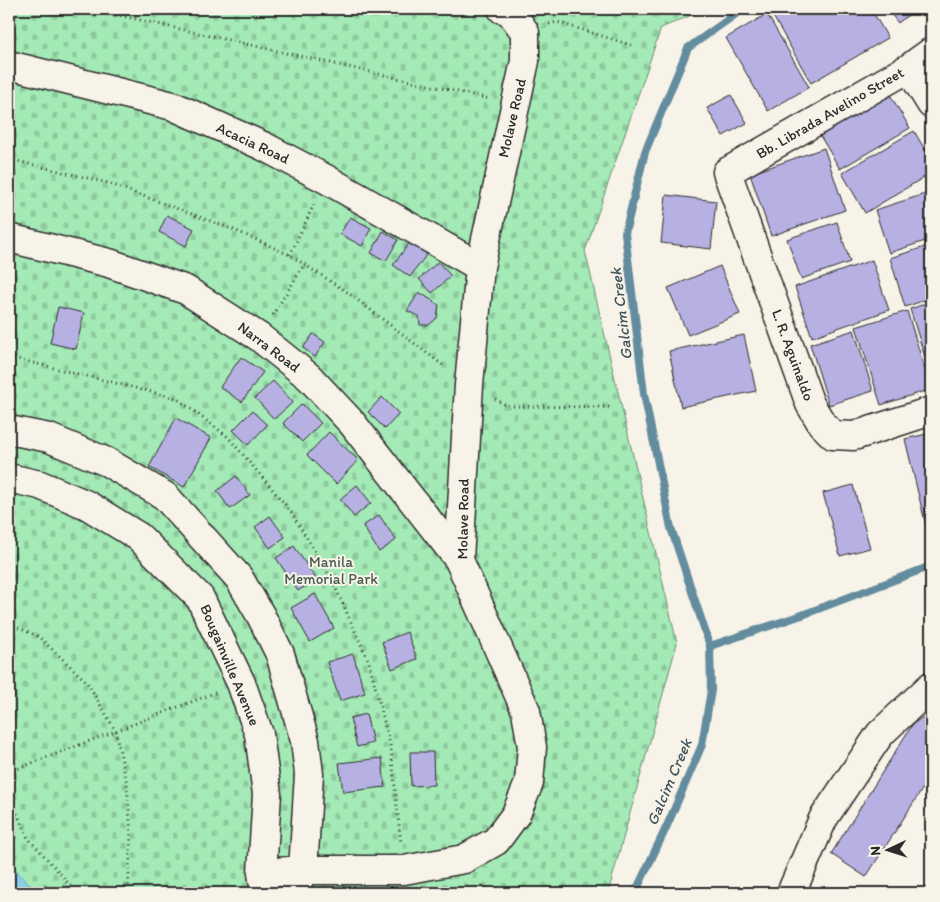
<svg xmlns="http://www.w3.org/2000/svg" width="940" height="902" viewBox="0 0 940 902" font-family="Itim,sans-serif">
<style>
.cemetery{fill:url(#cemetery-stones);stroke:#688a70}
.water{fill:#88cdea;stroke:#638c9e}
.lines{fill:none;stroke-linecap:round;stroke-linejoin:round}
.stream{stroke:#638c9e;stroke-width:8}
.building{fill:#b6b1e2;stroke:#2b2b2b}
.minor-casing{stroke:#2b2b2b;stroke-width:31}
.path{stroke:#2b2b2b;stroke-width:3;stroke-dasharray:1 4;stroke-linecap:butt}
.minor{stroke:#f7f3e8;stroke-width:28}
.labels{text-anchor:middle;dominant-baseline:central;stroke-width:4;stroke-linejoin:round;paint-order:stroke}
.street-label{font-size:15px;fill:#2b2b2b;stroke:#f7f3e8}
.park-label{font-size:15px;fill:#495b4e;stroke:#f7f3e8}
.water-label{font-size:16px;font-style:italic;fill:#42545b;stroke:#f7f3e8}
</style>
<defs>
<pattern id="cemetery-stones" width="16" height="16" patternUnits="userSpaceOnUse" patternTransform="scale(1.25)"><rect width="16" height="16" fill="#a4eab6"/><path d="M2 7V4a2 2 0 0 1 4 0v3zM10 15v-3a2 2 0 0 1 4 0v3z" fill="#8dc99d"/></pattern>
</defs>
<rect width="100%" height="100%" fill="#f7f3e8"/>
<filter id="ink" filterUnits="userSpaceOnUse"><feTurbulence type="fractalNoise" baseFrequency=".02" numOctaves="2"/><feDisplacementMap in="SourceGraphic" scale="10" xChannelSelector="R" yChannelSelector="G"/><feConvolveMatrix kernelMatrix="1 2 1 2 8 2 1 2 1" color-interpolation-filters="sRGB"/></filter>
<g filter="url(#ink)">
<!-- cemetery -->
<path class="cemetery" d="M9 9H706L661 28 585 251 677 643 608 893H9Z"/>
<!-- water -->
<path class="water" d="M9 862 37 893H9Z"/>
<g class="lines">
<!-- stream -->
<path class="stream" d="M710 646 802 615 931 566
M635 893 666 828 702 745 711 690 710 646 671 528 644 394 625 233 645 152 688 48 743 9"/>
</g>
<!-- building -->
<path class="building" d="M774 9H871L888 38 811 83 770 11Z
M887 9H916L898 23Z
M767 14 809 87 768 111 726 38Z
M889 93 910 128 840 169 819 134Z
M731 95 747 123 723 136 707 108Z
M914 131 931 160V173L865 213 842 173Z
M824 148 845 210 771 236 750 174Z
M931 192V239L889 253 875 210Z
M666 195 716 201 711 249 661 243Z
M167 215 194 229 186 246 159 232Z
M350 217 371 228 362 246 340 234Z
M837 222 850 262 801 279 787 239Z
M383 231 398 240 386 261 371 253Z
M410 242 427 254 410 277 393 265Z
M931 245V298L905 307 890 258Z
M872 260 889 310 812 337 795 287Z
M438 262 451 276 432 293 419 279Z
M720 266 740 314 688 335 668 288Z
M419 292 439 305 437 318 429 325H420L419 316 407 311Z
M931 302V377L910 309Z
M58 307 84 313 76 349 50 343Z
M907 311 931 389 881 405 856 327Z
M854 330 873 391 829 405 810 344Z
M313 334 325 342 315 357 303 348Z
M744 335 756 391 681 407 669 351Z
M241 357 263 372 242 402 220 387Z
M273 381 293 402 274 419 255 398Z
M382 397 399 414 385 429 368 412Z
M302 404 321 423 302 442 283 423Z
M252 411 267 425 248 445 233 430Z
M176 418 211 438 184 487 149 467Z
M329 432 358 460 336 484 307 455Z
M931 433V529L927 530 905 439Z
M236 476 250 495 230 509 217 491Z
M357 485 371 503 354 517 340 499Z
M853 485 870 548 840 556 823 493Z
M379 515 396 540 379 552 363 526Z
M270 516 285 537 270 548 255 527Z
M294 546 316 579 298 591 276 558Z
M315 594 334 628 310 642 291 608Z
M407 632 417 659 392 669 382 642Z
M353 654 365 693 340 701 327 662Z
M366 714 373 743 357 747 350 718Z
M925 715 931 716V777H930L866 877 831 854 912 725Z
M410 752H433L434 785 411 786Z
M382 758 385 787 343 792 339 763Z"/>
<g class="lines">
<defs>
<path id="minor" d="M931 52 909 68 727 172 810 404 822 424 833 435 854 436 931 411
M9 65 173 106 263 146 326 179 480 267
M909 68 931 104
M9 238 109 263 186 290 259 337 309 377 352 423 459 560
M9 430 49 438 107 462 165 496 239 578 261 616 280 654 305 741 309 774 303 870 293 893
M9 478 40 485 87 505 139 537 200 598 241 683 259 734 267 794 262 873 265 893
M262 873 303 870H404L464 859 496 841 516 814 529 783 532 747 526 711 459 560 469 385 480 267 525 61V32L509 10 502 9
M791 893 823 819 880 734 931 686"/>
</defs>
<!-- minor casing -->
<use href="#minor" class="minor-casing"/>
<!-- path -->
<path class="path" d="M91 9 490 99
M549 24 557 22 631 45
M9 159 108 183 232 229 290 255 347 292 444 366
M290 255 315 202
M273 315 304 265
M9 357 176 398 228 437 290 510 332 580 369 662 391 749 401 844
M495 399 507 406 610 407
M9 624 38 636 87 682 115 730 127 783 131 834 128 893
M9 772 217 692
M9 795 28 838 58 871 76 893"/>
<!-- minor -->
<use href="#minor" class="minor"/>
</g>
</g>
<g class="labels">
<!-- street labels -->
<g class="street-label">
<text transform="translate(830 113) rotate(-30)">Bb. Librada Avelino Street</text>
<text transform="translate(512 118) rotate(-77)">Molave Road</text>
<text transform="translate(253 143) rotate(25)">Acacia Road</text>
<text transform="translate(269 347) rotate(37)">Narra Road</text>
<text transform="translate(793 355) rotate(70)">L. R. Aguinaldo</text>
<text transform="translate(463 519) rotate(-89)">Molave Road</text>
<text transform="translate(230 665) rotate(67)">Bougainville Avenue</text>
</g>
<!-- park labels -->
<g class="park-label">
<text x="331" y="562">Manila<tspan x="331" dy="17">Memorial Park</tspan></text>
</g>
<!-- water labels -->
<g class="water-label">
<text transform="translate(621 314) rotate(-97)">Galcim Creek</text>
<text transform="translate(669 782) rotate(-67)">Galcim Creek</text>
</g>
</g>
<!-- margin -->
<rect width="940" height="902" fill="none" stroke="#f7f3e8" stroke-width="30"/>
<rect x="15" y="15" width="910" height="872" fill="none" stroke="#2b2b2b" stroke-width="2" filter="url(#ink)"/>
<!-- north arrow -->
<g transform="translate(888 850) rotate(266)" stroke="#f7f3e8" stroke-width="4" paint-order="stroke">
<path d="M0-4L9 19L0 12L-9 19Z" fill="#2b2b2b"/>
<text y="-8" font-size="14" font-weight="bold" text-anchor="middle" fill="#2b2b2b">N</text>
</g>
</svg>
